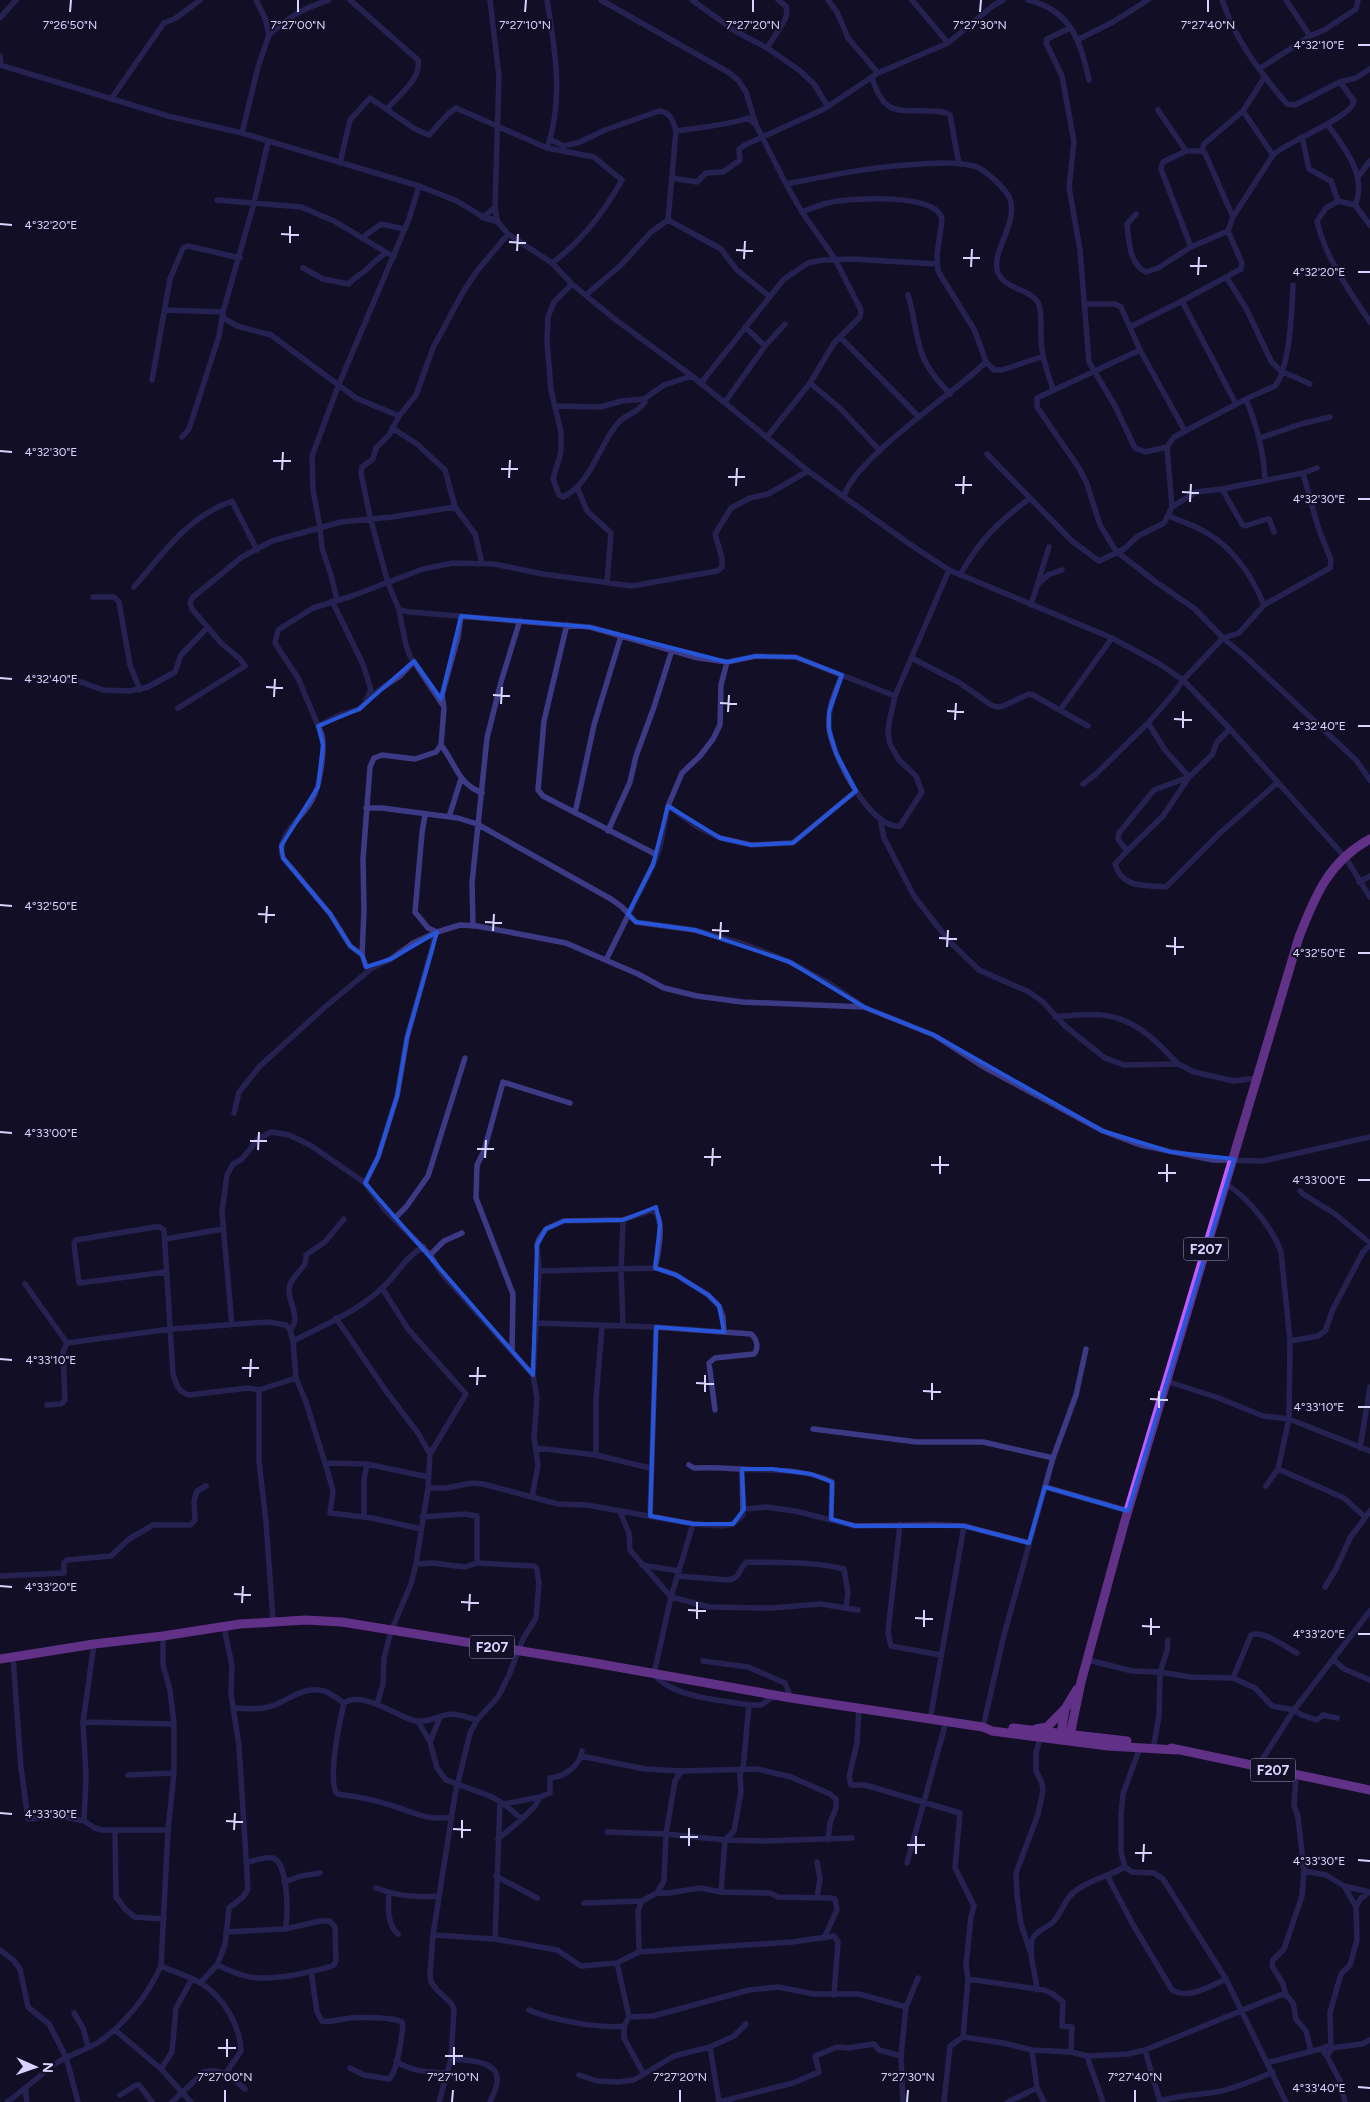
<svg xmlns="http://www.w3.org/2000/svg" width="1370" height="2102" viewBox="0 0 1370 2102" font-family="Figtree,sans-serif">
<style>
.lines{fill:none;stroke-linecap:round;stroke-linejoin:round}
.minor{stroke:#3d3a85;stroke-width:5.5}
.tertiary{stroke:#3d3a85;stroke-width:7}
.primary{stroke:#c25bff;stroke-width:9}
.marked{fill:none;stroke:#2655da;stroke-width:4;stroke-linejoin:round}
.ticks{fill:none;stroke:#d9d4ff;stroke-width:2}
.labels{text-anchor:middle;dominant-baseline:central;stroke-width:4;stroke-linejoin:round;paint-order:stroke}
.shield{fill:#130f26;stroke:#9e99be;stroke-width:1}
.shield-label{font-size:14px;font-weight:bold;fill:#d9d4ff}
.ticks-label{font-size:12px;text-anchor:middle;fill:#d9d4ff;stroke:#130f26;stroke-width:4;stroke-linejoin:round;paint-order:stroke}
</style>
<rect width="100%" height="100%" fill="#130f26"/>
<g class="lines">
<!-- minor -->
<path class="minor" d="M350 0 418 60C422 78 398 96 387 109
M490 0 499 76 495 207 497 221 508 234 552 263 572 284 612 317 692 376 808 471 908 543 949 570 1112 638 1158 663 1183 680 1230 729 1345 857 1370 897
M547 0C555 48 564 102 547 148
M601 0 728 72 738 80 746 92 756 125 786 184 802 212 835 259 861 310 860 317 834 343 810 383 767 437
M692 0 735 31 767 48 799 70 814 84 828 107
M828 0 837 12 848 38 878 73
M912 0 948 43
M1028 0C1071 10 1081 42 1089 80
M1222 0C1226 9 1229 20 1234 29 1248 56 1267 81 1287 104L1295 105 1340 82 1356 78 1370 69
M1286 0 1310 36
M0 18 16 0
M1070 28 1047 39 1046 43 1062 76 1074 142 1069 187 1080 250 1089 362 1115 406 1135 448 1145 452 1167 447
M269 35C289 17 303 8 329 0
M1079 39 1113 22 1148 0
M767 48 783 23 787 15 786 6 778 0
M0 56 1 65
M0 65 168 116 242 133 419 186 457 201 483 217 495 207
M1259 69 1310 36 1326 29 1356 9 1358 0
M872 78C884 115 895 110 931 111 937 111 944 111 950 115L959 164
M111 99 164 23 176 18 200 0
M1158 110 1186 151H1202
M1243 111 1273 155
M1327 124C1344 147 1368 176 1355 205
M676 131C700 127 725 126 748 118L755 124
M242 133 258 67 269 35 265 18 256 0
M1302 137 1309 169 1331 181 1338 201
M551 140 564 146 580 142 605 130 659 111C671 112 673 121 676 131L668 220 651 232 621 265 586 295
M1186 151 1163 162 1161 169 1191 247
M340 163 350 120 370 98 415 129 429 135 448 114 456 108 547 148 594 157 622 180C604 212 582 241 552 263
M1358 177 1370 161
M672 178 697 182 706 173 723 172 740 160 739 149 745 145 824 109 878 73 948 43 994 5 1003 0
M786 184C831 175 876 166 921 164 939 163 957 162 974 166 985 169 1006 189 1010 199 1018 222 993 250 997 269 1001 289 1028 288 1037 301 1041 306 1041 316 1041 323 1040 351 1044 363 1053 389
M217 200 301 207 334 221 394 257
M802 212C810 209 819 205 828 203 848 198 940 192 942 220L937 255 938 271 975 331 986 362 994 370H1002L1041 357
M1136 214 1127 224C1129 241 1129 264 1146 272L1158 268 1191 247 1228 231
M1233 217 1205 153 1202 151 1204 144 1243 111 1264 78
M668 220 721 249 736 269 770 297
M1370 225 1355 205 1338 201 1326 208 1317 221C1325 257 1350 292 1370 322
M362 238 381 224 405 229
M303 268 323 279 349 284C354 277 361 275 366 270 373 263 378 258 386 253
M1227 278 1247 310 1271 361 1281 371 1310 384
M572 284 554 302 548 317 547 341 551 390 561 432V452L553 479 559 495 563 497C591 484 599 445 618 423 624 415 637 414 645 402L644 399
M908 295C915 316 915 339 924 359 930 372 940 383 950 394
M1182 301 1236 404
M1085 304H1115L1121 307 1140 350 1185 431
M165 310 223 312V318L237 326 271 335 356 398 399 416
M745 327 765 346
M1130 327 1182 301 1241 269 1242 263 1228 231 1233 217 1273 155C1287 141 1352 118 1354 101L1340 82
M840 337 919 417
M1140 350 1037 398V407L1079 468 1087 484 1100 525 1116 551 1156 582 1195 609 1223 638 1247 658 1356 760 1370 780
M152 380 170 279 183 248 188 246 240 258
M701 383 784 279 808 263 823 260 852 259 937 264
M810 383 840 408 880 451
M1246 399C1257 426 1264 451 1265 480
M725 402 765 346 785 324
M556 406 600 407 622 401 644 399 664 385 692 376
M392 428 417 444 445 470 455 507
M182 437 189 429 219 336 223 312 254 203 268 142
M1260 438 1301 424 1330 417
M987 454 1072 541 1099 561 1124 549 1138 536 1164 523 1172 507 1167 447 1174 437 1246 399 1275 386C1290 368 1292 309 1293 285
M577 487 587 511 611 533 607 582
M1222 489 1242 524 1245 526 1267 519H1269L1274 532
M844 497C852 460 956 392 986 362
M1172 507 1196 492 1222 489 1303 473 1317 468
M1168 516C1181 521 1196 526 1207 533 1234 549 1252 576 1264 605
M960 575C979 541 998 522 1029 499
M1039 583 1048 575 1062 570
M134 587C163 553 189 516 232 501L257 550
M93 597H114L119 602 130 665 140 690
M337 600 331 575 322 548 320 527 313 490 312 456 339 384 409 219 419 186
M332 601 363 664 371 690 366 700
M1031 605 1049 547
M399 610 410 612 590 627 698 658 727 662 756 656 796 657 895 696
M461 616 458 637 442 695 444 708 441 745 436 752 415 759 382 755 374 758 370 767 363 859 364 910 362 955 366 967 372 968 391 959 413 943 437 932 460 925 477 926 566 943 638 974 664 988 697 996 742 1002 864 1007
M567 624 544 721 538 790 543 796 657 855
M912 658 960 683 991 705 997 707 1003 706 1029 694 1033 695 1088 726
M842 675C835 692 828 708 829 727 831 753 870 830 900 826L922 792 916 776 899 760 890 744 888 733 889 723 895 696 949 570
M52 678 81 682 103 690 130 691 148 687 175 672 181 655 207 628
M442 704 410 656 406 645 399 610 388 583 370 517 361 473 362 467 373 459 376 448 389 435 399 416 416 395 433 348 463 292 477 271 508 234
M178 708 245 666 240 659 221 643 192 609 190 603 192 598 242 557 272 541 341 522 392 517 455 507 475 534 482 563
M1060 710 1112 638
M318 726 340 715 359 709 379 690 400 676 414 661
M1230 729 1217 742 1212 755 1189 777 1154 790 1119 833 1118 839 1127 851 1115 864C1122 889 1146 885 1166 887L1220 833 1277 783
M441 745C456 764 457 783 482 793
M1083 784 1096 774 1148 723 1175 692 1183 680 1223 638 1239 633 1264 605 1330 568 1331 560 1318 527 1303 473
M668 806 696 826 720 838 751 845 793 843 856 791
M366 808H382L458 818 477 824 611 899 622 907 636 922 695 930 744 944 790 962 830 984 864 1007 934 1035 982 1066 1103 1131 1140 1145 1213 1160 1263 1161 1370 1137
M575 813 594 725 621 636
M449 817 461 779
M880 818 884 838 914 896 949 941 979 970 1029 992 1043 1002 1065 1026 1105 1058 1124 1065 1178 1064 1194 1072 1234 1081 1257 1078
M608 831 630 782 636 756 654 707 672 650
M1127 851 1163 816 1189 777 1165 750 1148 723
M1359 882 1370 876
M473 926 472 883 487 738 501 682 520 620
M362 955 350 946 330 914 283 858C274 836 303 818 312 800 320 785 325 752 322 735L298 678 275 643 278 630 313 608 352 596 423 569 453 563 494 564 543 574 632 586 717 571 722 567V558L715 534 731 508 750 498 768 494 808 471
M606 960 653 865 660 847 668 806 682 773 700 756 713 739 720 725 721 685 727 662
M1055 1017C1075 1015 1098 1012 1117 1018 1142 1025 1161 1046 1178 1064
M234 1113 239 1092 260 1066 325 1007 372 968
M365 1183 378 1157 397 1096 407 1037 432 948 434 937 437 932 428 928 415 912 422 833 425 815
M1226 1184C1248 1197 1273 1229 1281 1252L1290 1341 1289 1419 1278 1469 1266 1486
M1300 1191 1303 1194 1335 1214 1370 1243
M395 1218 406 1207 428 1176 465 1058
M623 1220 621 1270 623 1326
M165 1239 223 1229
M430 1255 444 1241 462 1233
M539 1271 655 1268 676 1275 708 1295 719 1306 723 1317 724 1332
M166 1272 79 1283 74 1244 76 1240 155 1227H160L164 1230 173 1374C176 1384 178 1392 189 1395L248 1388 259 1390 296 1378
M25 1284 67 1343
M336 1318 386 1391 418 1433 430 1454
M536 1323 656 1327 751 1334C757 1339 759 1348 754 1354L715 1358 709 1363 715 1410
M232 1326 222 1212 227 1175 233 1164 242 1159 258 1139 271 1132 289 1135 310 1145 365 1183 385 1210 430 1255 442 1274 533 1375
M290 1330C302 1319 288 1302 289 1289 290 1275 308 1269 306 1255L325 1242 344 1219
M293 1341C324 1325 357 1312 382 1288 398 1274 404 1258 423 1247
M1290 1341 1318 1336 1325 1331 1333 1309 1363 1252 1370 1245
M67 1343 171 1329 268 1322 286 1325 290 1330 293 1341 296 1378 306 1402 329 1476 333 1491 330 1513 372 1518 421 1529
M512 1351 513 1294 476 1198 477 1165 484 1151 503 1082 570 1103
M1166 1381 1216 1397 1263 1416 1289 1419 1370 1451
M259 1390V1461L266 1522 273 1621
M47 1405 61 1404 65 1400 63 1352 67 1343
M813 1429 917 1442H983L1053 1458
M537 1448 596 1455 650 1468
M1360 1448 1370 1387
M596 1455V1399L602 1327
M326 1463 367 1464 428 1477
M689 1465 694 1468C710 1467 725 1468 741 1469 772 1471 803 1468 832 1482L831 1519
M1278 1469 1344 1498 1365 1517
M1045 1487 1128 1511
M428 1488H446L472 1483 483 1484 558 1504 587 1505 693 1524 723 1526 733 1524 743 1515 742 1469
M532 1497 538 1465 534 1437 537 1398 533 1375 539 1271 537 1245 539 1239 546 1229 564 1221 623 1220 653 1210C666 1219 658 1254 655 1268
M744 1509 766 1507 795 1511 855 1526 936 1525 964 1526 1029 1543
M620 1512 629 1533 630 1550 671 1597 709 1607 771 1608 820 1604 846 1608
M650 1516 656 1327
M364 1517V1479L367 1464
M422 1517 464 1514 477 1516V1563
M693 1524 671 1597 654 1674C673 1698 720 1700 749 1705
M900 1525 888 1632 891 1646 941 1655
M416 1564 433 1563 465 1567 477 1563 534 1566 537 1569 539 1584 536 1618 523 1639 509 1675 498 1697 477 1720 470 1733 455 1795 433 1935 430 1975 431 1982 437 1990 451 2003 454 2009 451 2059 439 2102
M642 1565 679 1571
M0 1576 64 1573V1563L67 1560 111 1556 129 1539 153 1525H190L195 1520 194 1501 197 1491 206 1486
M678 1576 728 1580C743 1577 737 1569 747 1562 779 1563 813 1561 844 1569L848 1593 846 1608 858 1610
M1325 1587 1336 1569 1350 1538 1370 1511
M13 1657 21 1768 28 1819 54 1816 65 1817 84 1821 95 1828 102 1830H168
M1333 1659 1344 1669 1370 1680
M1088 1660 1132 1671 1160 1672 1190 1677 1233 1678 1255 1688 1272 1706 1294 1710 1302 1715 1317 1720 1323 1715 1337 1718
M703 1661 748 1667 785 1683 791 1698
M1233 1678 1251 1635C1264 1630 1285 1647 1297 1653
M344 1703C340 1720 327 1780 337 1794 353 1796 371 1799 387 1804 412 1811 424 1821 452 1817
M377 1704 383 1684 384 1658 391 1631 411 1584 416 1564 428 1488 430 1454 466 1394 408 1329 382 1288
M233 1708C247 1709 259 1710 272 1706 288 1700 306 1685 324 1691 331 1693 337 1699 344 1703 363 1690 397 1717 416 1721 427 1723 440 1715 451 1714 459 1714 469 1718 477 1720
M859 1708 857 1743 849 1777 851 1785H865L960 1813 955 1868 974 1906 971 1917 966 1965 968 1979 963 2037
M930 1720 964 1526
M418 1721 430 1742 437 1768 446 1780 490 1796 504 1804 540 1797
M83 1722 174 1724
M983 1727 1004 1635 1053 1458 1076 1395 1086 1349
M430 1742 440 1717
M1154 1744 1159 1716 1160 1672 1167 1651 1168 1640
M1140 1747 1123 1794 1121 1815V1852L1125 1867 1132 1872 1154 1873 1163 1879 1226 1979 1286 2102
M581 1756 645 1769 681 1771 757 1769 791 1777 830 1794 836 1799V1808L830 1823 828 1840
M1258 1766 1294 1710 1370 1611
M128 1775 174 1773
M1296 1776 1294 1805 1298 1817 1304 1871 1302 1896 1284 1949 1273 1960 1272 1966 1283 1984 1286 1995 1293 2003 1296 2019 1306 2031 1311 2051
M504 1804 522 1819
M84 1821 86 1777 83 1722 94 1644
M115 1831 116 1897 126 1910 135 1917 164 1919
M607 1832 666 1834 725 1840 764 1841 852 1838
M498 1839 522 1819 535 1806 540 1797 550 1793V1778C564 1777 580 1766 582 1751
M246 1863C253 1861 265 1856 273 1858 288 1862 289 1917 285 1929
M907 1863 946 1722
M1304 1871 1326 1875 1344 1886 1370 1892
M496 1876 537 1898
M1108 1877 1132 1923 1172 1990C1189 2000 1210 1986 1226 1979
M284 1882 301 1876 320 1873
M376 1888C396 1896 417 1898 438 1896
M721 1892 725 1840 734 1831 741 1792 740 1774 743 1769 749 1705H761L776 1695
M389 1893C388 1907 387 1925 398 1934
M657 1893H668L701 1888 721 1892 770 1893 778 1897 830 1898 835 1899 837 1910 824 1938
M817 1898 820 1879 817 1862
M584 1903 642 1901 657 1893 664 1881 666 1834 675 1781 681 1771
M1356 1907 1361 1898 1370 1892
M433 1935 495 1939 557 1950 581 1966 617 1963 639 1952 638 1911 642 1901
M495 1939 500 1802
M0 1950 13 1960 20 1969 28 2007 49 2024 66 2057 78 2102
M1030 1951 1021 1924 1017 1895 1016 1873 1038 1814 1043 1791 1042 1783 1036 1771V1753L1040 1738
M639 1952 792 1942 834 1936 838 1942 834 1995
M617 1963 629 2017
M217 1965C228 1970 238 1975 250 1977 275 1981 305 1973 329 1967L334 1965 336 1961 335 1927 330 1921H320L285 1929 226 1932
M161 1966C174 1972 189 1976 201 1983 224 1998 240 2025 241 2051L226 2073
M311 1971 317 2012 322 2021C331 2023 340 2019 350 2018 361 2017 393 2017 402 2022L403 2026C401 2039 398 2071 389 2079L364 2075 350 2068
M968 1979 1044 1990 1053 1994 1063 2002 1062 2026 1072 2027 1071 2052
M200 1983 217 1965 225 1945 229 1908 243 1897 248 1889 239 1746 231 1694 232 1666 224 1627
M1037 1990C1036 1975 1028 1953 1032 1940 1035 1931 1045 1929 1052 1923 1062 1914 1063 1901 1074 1892 1088 1880 1109 1876 1125 1867
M529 2010C551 2020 602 2029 624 2026L629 2017 653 2016 749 1990 778 1987 814 1994H859L906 2007
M74 2013 83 2028 88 2047
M624 2026V2038L643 2073
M115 2030 161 2069 191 2102
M710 2047 719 2102
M1330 2047 1327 2046 1324 2048V2053L1328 2054 1331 2050 1330 2012 1341 1974 1350 1965 1357 1940 1356 1907 1344 1886
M1331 2048 1362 2044 1370 2040
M1032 2050 1037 2088 1044 2102
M1145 2050 1160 2102
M1326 2054 1340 2081 1345 2102
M1087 2056 1103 2102
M451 2059C466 2060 501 2060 497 2083 496 2090 492 2096 490 2102
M396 2061C412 2072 429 2072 447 2073
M1267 2063 1324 2048
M161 2069 172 2052 176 2008 192 1979
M579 2075 597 2081 618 2082 634 2080 674 2056 710 2047 734 2036 746 2024
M25 2088 27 2102
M120 2095 136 2085H139L152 2102
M1160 2101C1180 2095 1201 2095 1221 2091 1239 2087 1256 2079 1273 2072
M7 2102C25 2090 40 2074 58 2062 71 2054 86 2050 99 2042 125 2024 148 1995 161 1966L168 1830 174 1773V1724L170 1690 163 1665V1636
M172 2102 204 2072C222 2067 233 2079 245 2089
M719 2102 793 2083 819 2072 815 2056 837 2047 848 2048 874 2044 879 2050 901 2056
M903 2102 901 2056 906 2007 918 1978
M944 2102 950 2046 963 2037 1003 2043 1032 2050 1071 2052 1087 2056 1128 2054 1145 2050 1280 1995H1286
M1008 2102 1037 2088"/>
<!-- tertiary -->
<path class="tertiary" d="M483 217 497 221"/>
<!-- primary -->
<path class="primary" d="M0 1659 94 1644 163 1636 240 1624 306 1620 342 1622 589 1662 791 1698 983 1727 992 1731 1108 1746 1177 1750
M1013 1728 1127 1741
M1036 1729 1047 1727 1065 1709
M1064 1739 1061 1734 1065 1709 1077 1689
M1059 1740 1070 1735 1081 1682 1124 1524 1299 937C1315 896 1329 861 1370 839
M1171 1748 1370 1790"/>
</g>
<!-- marked area -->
<path d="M0 0H1370V2102H0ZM461 616 590 627 727 662 756 656 796 657 842 675 829 712V729L836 753 856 791 793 843 751 845 720 838 668 806 653 865 628 914 636 922 695 930 790 962 864 1007 934 1035 1103 1131 1171 1152 1234 1159 1128 1511 1045 1487 1029 1543 964 1526H855L831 1519 832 1482 811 1474 772 1469H742L744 1509 733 1524H693L650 1516 656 1327 724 1332 719 1306 708 1295 676 1275 655 1268 660 1225 656 1207 623 1220 564 1221 546 1229 537 1245 533 1375 365 1183 378 1157 397 1096 407 1037 437 932 391 959 366 967 362 955 350 946 330 914 283 858 281 846 318 787 323 745 318 726 359 709 414 661 441 699Z" fill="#130f26" fill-opacity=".55" fill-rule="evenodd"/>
<path class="marked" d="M461 616 590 627 727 662 756 656 796 657 842 675 829 712V729L836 753 856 791 793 843 751 845 720 838 668 806 653 865 628 914 636 922 695 930 790 962 864 1007 934 1035 1103 1131 1171 1152 1234 1159 1128 1511 1045 1487 1029 1543 964 1526H855L831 1519 832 1482 811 1474 772 1469H742L744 1509 733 1524H693L650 1516 656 1327 724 1332 719 1306 708 1295 676 1275 655 1268 660 1225 656 1207 623 1220 564 1221 546 1229 537 1245 533 1375 365 1183 378 1157 397 1096 407 1037 437 932 391 959 366 967 362 955 350 946 330 914 283 858 281 846 318 787 323 745 318 726 359 709 414 661 441 699Z"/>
<!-- ticks -->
<path class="ticks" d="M70 12 71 0M298 12V0M525 12 526 0M753 12V0M980 12 981 0M1208 12V0M1358 45H1370M0 224 12 225M281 234 299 235M509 242 526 243M290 243V226M736 250 753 251M517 251 518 234M963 258H980M744 259 745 241M1190 266H1207M971 267 972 249M1358 272H1370M1198 275 1199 257M0 451 12 452M273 461H291M501 469H518M282 470 283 452M728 477H745M509 478 510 460M955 485H972M736 486 737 468M1182 492 1199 493M963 494 964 476M1358 499H1370M1190 502 1191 484M0 678 12 679M266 687 283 688M493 695 510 696M274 697 275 679M720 703 737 704M501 704 502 687M947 711 964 712M728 712 729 695M1174 719 1192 720M955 720 956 703M1358 726H1370M1183 728V711M0 905 12 906M258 914 275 915M485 922 502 923M266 923 267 906M712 930 729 931M493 931 494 914M939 938 957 939M720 939 721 922M1166 946 1184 947M947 947 948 930M1358 953H1370M1175 955V937M0 1132 12 1133M250 1141H267M477 1149H494M258 1150 259 1132M704 1157H721M485 1158 486 1140M931 1165H949M712 1166 713 1148M1158 1173H1176M940 1174V1156M1358 1180H1370M1167 1182V1164M0 1359 12 1360M242 1368H259M469 1376H486M250 1377 251 1359M696 1383 714 1384M477 1385 478 1367M923 1391 941 1392M705 1392V1375M1150 1399 1168 1400M932 1400V1383M1358 1407H1370M1159 1408V1391M0 1586 12 1587M234 1594 251 1595M461 1602 479 1603M242 1603 243 1586M688 1610 706 1611M469 1611 470 1594M915 1618 933 1619M697 1619V1602M1142 1626 1160 1627M924 1627V1610M1358 1634H1370M1151 1635V1618M0 1813 12 1814M226 1821 243 1822M453 1829 471 1830M234 1830 235 1813M680 1837H698M462 1838V1820M907 1845H925M689 1846V1828M1135 1853H1152M916 1854V1836M1358 1860 1370 1861M1143 1862 1144 1844M218 2048H236M445 2056H463M227 2057V2039M454 2065V2047M1358 2087 1370 2088M225 2102V2090M452 2102 453 2090M680 2102V2090M907 2102 908 2090M1135 2102V2090"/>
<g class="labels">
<!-- shield labels -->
<g class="shield">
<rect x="1183.5" y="1237.5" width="45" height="23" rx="4"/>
<rect x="469.5" y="1635.5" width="45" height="23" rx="4"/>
<rect x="1250.5" y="1758.5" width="45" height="23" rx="4"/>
</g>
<g class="shield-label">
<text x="1206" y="1249">F207</text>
<text x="492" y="1647">F207</text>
<text x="1273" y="1770">F207</text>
</g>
</g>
<g class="ticks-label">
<text x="70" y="29">7°26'50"N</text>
<text x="298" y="29">7°27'00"N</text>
<text x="525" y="29">7°27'10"N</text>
<text x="753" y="29">7°27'20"N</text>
<text x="980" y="29">7°27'30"N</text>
<text x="1208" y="29">7°27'40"N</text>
<text x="1319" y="49">4°32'10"E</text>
<text x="51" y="229">4°32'20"E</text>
<text x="1319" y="276">4°32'20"E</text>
<text x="51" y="456">4°32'30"E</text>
<text x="1319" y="503">4°32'30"E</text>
<text x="51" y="683">4°32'40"E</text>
<text x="1319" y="730">4°32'40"E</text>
<text x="51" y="910">4°32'50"E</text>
<text x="1319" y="957">4°32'50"E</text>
<text x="51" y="1137">4°33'00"E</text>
<text x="1319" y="1184">4°33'00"E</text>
<text x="51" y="1364">4°33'10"E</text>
<text x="1319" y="1411">4°33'10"E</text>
<text x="51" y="1591">4°33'20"E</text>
<text x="1319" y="1638">4°33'20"E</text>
<text x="51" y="1818">4°33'30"E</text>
<text x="1319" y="1865">4°33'30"E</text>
<text x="225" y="2081">7°27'00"N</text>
<text x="453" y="2081">7°27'10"N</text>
<text x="680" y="2081">7°27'20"N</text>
<text x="908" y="2081">7°27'30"N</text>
<text x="1135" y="2081">7°27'40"N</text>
<text x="1319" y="2092">4°33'40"E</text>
</g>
<!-- north arrow -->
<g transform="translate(35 2067) rotate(92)" stroke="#130f26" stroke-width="4" paint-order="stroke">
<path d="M0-4L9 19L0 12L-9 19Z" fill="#d9d4ff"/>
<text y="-8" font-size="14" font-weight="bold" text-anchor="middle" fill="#d9d4ff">N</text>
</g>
</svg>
